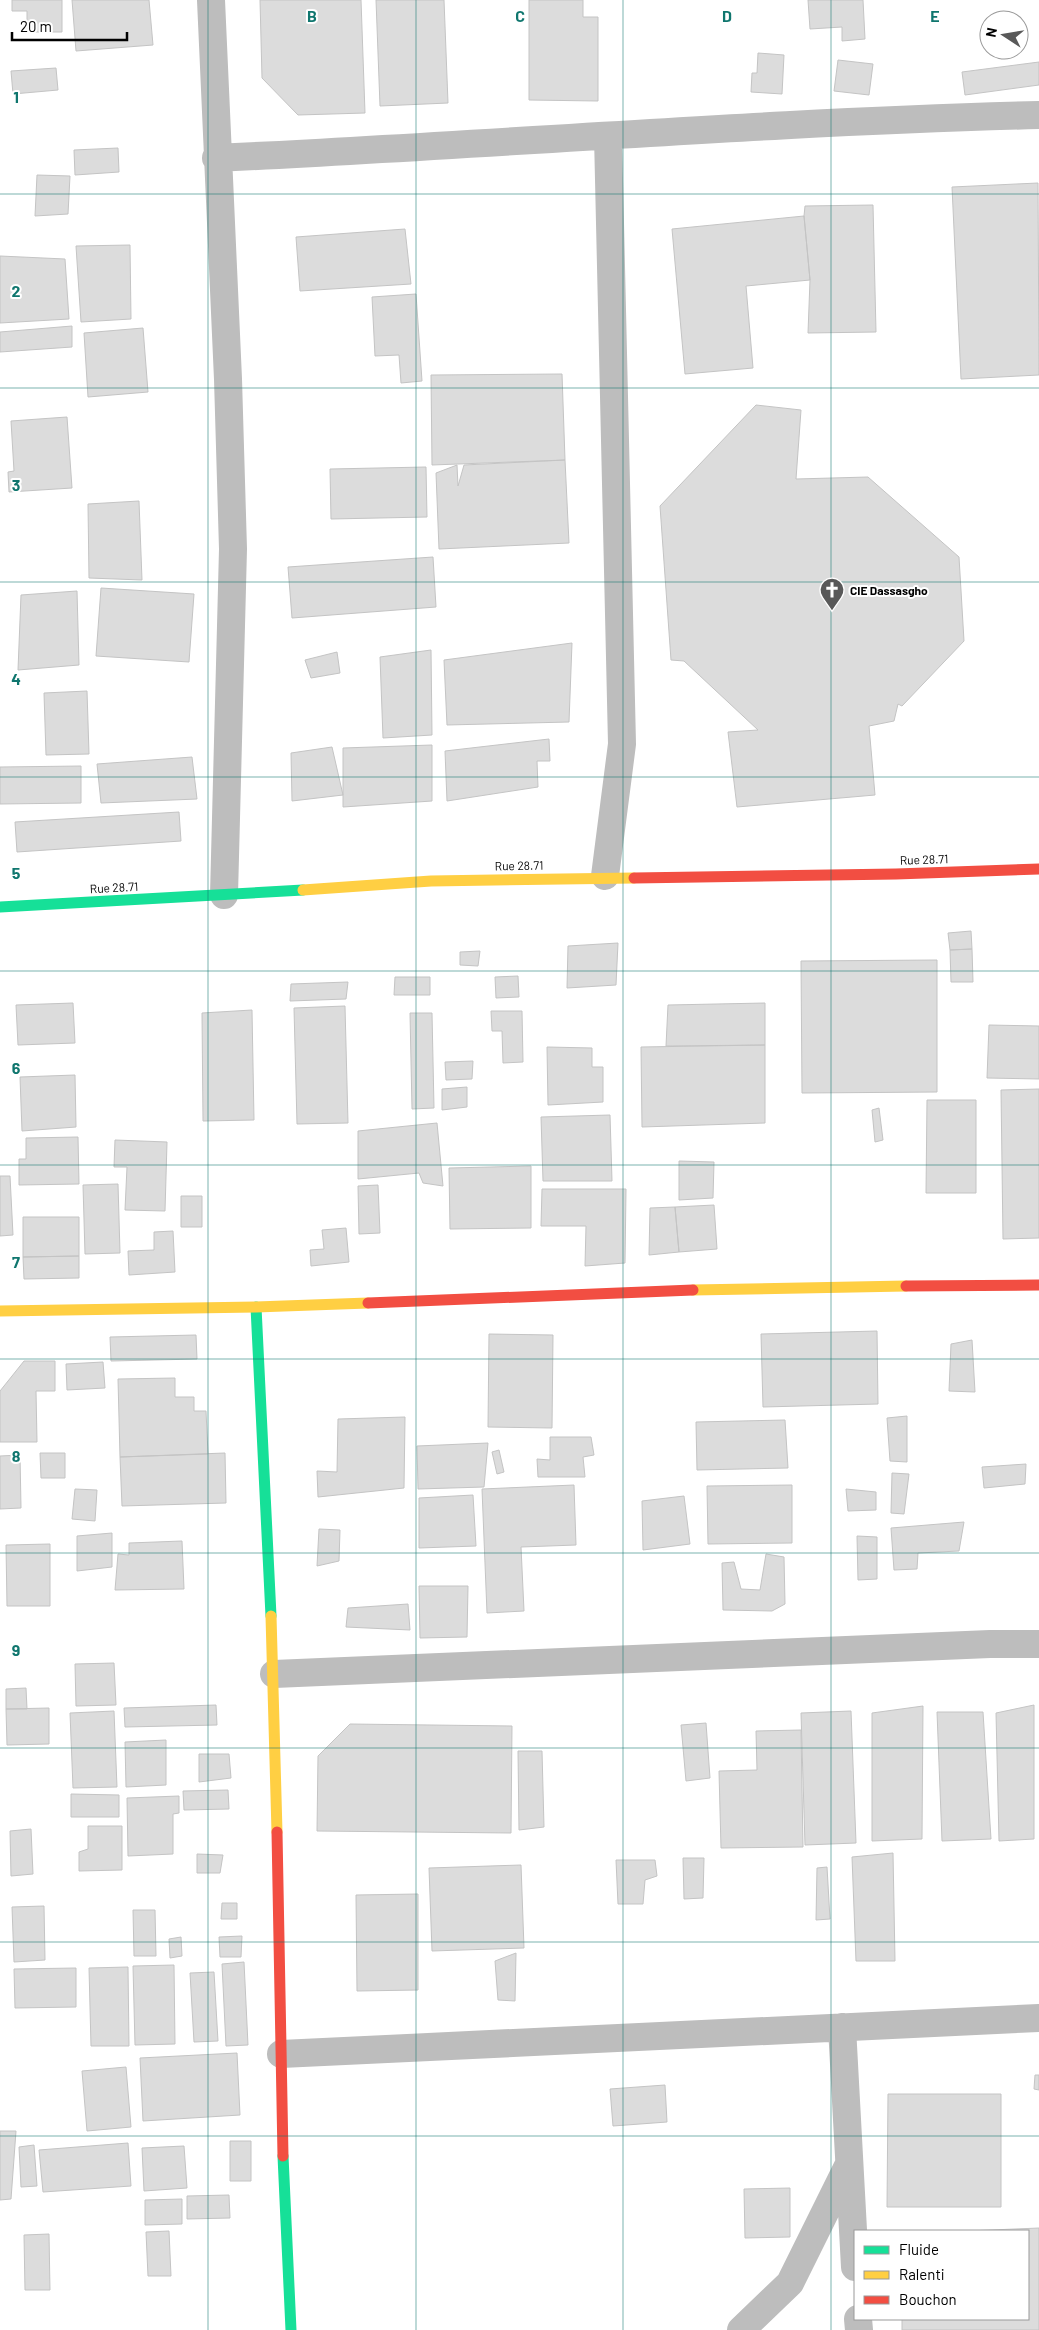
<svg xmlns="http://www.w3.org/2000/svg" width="1039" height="2330" viewBox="0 0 1039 2330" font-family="Barlow,sans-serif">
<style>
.building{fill:#dcdcdc;stroke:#c4c4c4}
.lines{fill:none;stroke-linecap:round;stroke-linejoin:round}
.street{stroke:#bdbdbd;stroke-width:28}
.fast{stroke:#16e098;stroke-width:11}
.slow{stroke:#ffcf43;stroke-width:11}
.jam{stroke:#f24e42;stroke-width:11}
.grid{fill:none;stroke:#0f766e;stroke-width:1;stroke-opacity:0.55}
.labels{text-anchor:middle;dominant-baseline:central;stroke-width:4;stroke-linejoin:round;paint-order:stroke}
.poi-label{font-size:12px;font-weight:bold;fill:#000;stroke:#fff;text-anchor:start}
.street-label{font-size:12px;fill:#000;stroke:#fff}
.grid-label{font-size:16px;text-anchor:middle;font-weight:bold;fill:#0f766e;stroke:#fff;stroke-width:4;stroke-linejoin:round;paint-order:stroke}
</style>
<rect width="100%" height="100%" fill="#fff"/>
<!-- building -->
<path class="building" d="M12 0H62V32H27V11H12Z
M72 0H149L153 45 76 51Z
M260 0H361L365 113 298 115 262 78Z
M376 0H444L448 103 380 106Z
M529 0H583V17H598V101L529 100Z
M808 0H863L865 39 842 41V27L810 29Z
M758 53 784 55 782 94 751 92 752 73H757Z
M838 60 873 64 869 95 834 91Z
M1039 62V85L965 95 962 72Z
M56 68 58 90 13 94 11 71Z
M118 148 119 172 75 175 74 150Z
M37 175 70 176 68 214 35 216Z
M1038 183 1039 375 961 379 952 187Z
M873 205 876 332 808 333 810 280 804 216 805 206Z
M804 216 810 280 746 286 753 368 685 374 672 229Z
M405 229 411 284 300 291 296 237Z
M130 245 131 319 81 322 76 246Z
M0 256 65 259 69 319 0 323Z
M416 294 422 381 401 383 399 355 375 356 372 297Z
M72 326V347L0 352V332Z
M143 328 148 392 88 397 84 333Z
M562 374 565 460 432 465 431 375Z
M756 405 801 410 796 479 868 477 959 557 964 641 902 706 898 704 894 721 869 726 875 795 737 807 728 732 758 730 684 661 671 660 660 506Z
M67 417 72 488 9 492 8 472 14 471 11 421Z
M565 460 569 543 439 549 436 473 457 465 458 486 464 465Z
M426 467 427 517 331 519 330 469Z
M139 501 142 580 89 578 88 504Z
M433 557 436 607 292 618 288 567Z
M101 588 194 594 189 662 96 656Z
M77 591 79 665 18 670 21 595Z
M572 643 569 722 447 725 444 660Z
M431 650 432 735 383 738 380 657Z
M337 652 340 673 311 678 305 660Z
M87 691 89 754 46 755 44 693Z
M549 739 550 761H537L538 787 447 801 445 751Z
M432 745V801L343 807V748Z
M332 747 343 795 292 801 291 753Z
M192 757 197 799 101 803 97 764Z
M81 766V803L0 804V767Z
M179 812 181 841 17 852 15 822Z
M971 931 972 949 950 950 948 933Z
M618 943 616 985 567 988 568 946Z
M972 949 973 982H951L950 950Z
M480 951 478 966 460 965V952Z
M937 960V1092L802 1093 801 961Z
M518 976 519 997 496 998 495 977Z
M395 977H430V995H394Z
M348 982 346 999 290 1001 291 984Z
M73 1003 75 1043 18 1045 16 1005Z
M765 1003V1045L666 1046 668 1005Z
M345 1006 348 1123 297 1124 294 1008Z
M252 1010 254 1120 203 1121 202 1013Z
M491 1011H522L523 1062 503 1063 502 1031H492Z
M410 1013H432L434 1108 412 1109Z
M989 1025 1039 1026V1079L987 1078Z
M765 1045V1123L642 1127 641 1047Z
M547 1047 592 1048V1067H603V1102L548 1105Z
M473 1061 472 1079 446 1080 445 1062Z
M75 1075 76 1127 22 1131 20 1077Z
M467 1087V1107L442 1110V1089Z
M1039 1089V1238L1003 1239 1001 1090Z
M927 1100H976V1193H926Z
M879 1108 883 1140 875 1142 872 1110Z
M610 1115 612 1181H543L541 1117Z
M437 1123 443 1186 423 1183 419 1173 358 1179V1131Z
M78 1137 79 1184 19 1185V1159H26V1138Z
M115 1140 167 1142 165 1211 125 1210 127 1167H114Z
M679 1161 714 1162 713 1198 679 1200Z
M531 1166V1228L450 1229 449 1168Z
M0 1176H10L13 1235 0 1236Z
M118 1184 120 1253 85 1254 83 1185Z
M378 1185 380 1233 359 1234 358 1186Z
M542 1189H626L625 1263 585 1266 586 1226H541Z
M181 1196H202V1227H181Z
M714 1205 717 1249 679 1252 675 1207Z
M675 1207 679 1252 649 1255 650 1208Z
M23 1217H79V1256L23 1257Z
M346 1228 349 1262 311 1266 310 1250 324 1249 322 1230Z
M173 1231 175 1272 129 1275 128 1251 154 1250V1232Z
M79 1256V1278L24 1279 23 1257Z
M877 1331 878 1404 763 1407 761 1334Z
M489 1334 553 1335 552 1428 488 1427Z
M196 1335 197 1359 111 1361 110 1337Z
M972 1340 975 1392 949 1391 951 1344Z
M24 1361H55V1391H36L37 1442H0V1391Z
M103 1362 105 1388 67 1390 66 1364Z
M175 1378V1397H194V1411H206L208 1454 120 1457 118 1379Z
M907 1416V1462L890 1461 887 1418Z
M405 1417 404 1488 318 1497 317 1471 337 1472 338 1419Z
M785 1420 788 1468 697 1470 696 1422Z
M550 1437H591L594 1455 583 1457 585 1477H538L537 1459 550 1460Z
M488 1443 484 1487 418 1489 417 1446Z
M499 1450 504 1472 497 1474 492 1452Z
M40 1453H65V1478H41Z
M225 1453 226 1503 122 1506 120 1457Z
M20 1455 21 1508 0 1509V1456Z
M1026 1464 1025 1484 984 1488 982 1467Z
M892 1473 909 1474 904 1514 891 1513Z
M574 1485 576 1545 521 1547 524 1611 487 1613 482 1489Z
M792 1485V1543L708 1544 707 1486Z
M75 1489 97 1490 95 1521 72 1519Z
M846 1489 876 1492V1510L848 1511Z
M473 1495 476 1546 419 1548V1498Z
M684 1496 690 1544 643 1550 642 1501Z
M964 1522 959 1551 918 1553 917 1569 894 1570 891 1528Z
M319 1529 340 1530 339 1561 317 1566Z
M112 1533V1567L77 1571V1536Z
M857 1536 877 1537V1579L858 1580Z
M182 1541 184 1589 115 1590 118 1554 129 1555V1543Z
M50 1544V1606H7L6 1545Z
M766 1554 784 1557 785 1604 772 1611 723 1610 722 1563 734 1562 741 1589 760 1590Z
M419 1586H468L467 1637 420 1638Z
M408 1604 410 1630 346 1627 348 1608Z
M114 1663 116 1705 76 1706 75 1664Z
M26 1688 27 1709H6V1689Z
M216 1705 217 1725 125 1727 124 1708Z
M1034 1705V1839L999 1841 996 1713Z
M923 1706 922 1839 872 1841V1713Z
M49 1708V1744L7 1745 6 1709Z
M114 1711 117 1787 73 1788 70 1713Z
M851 1711 856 1843 805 1845 801 1713Z
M937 1712H983L991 1839 942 1841Z
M706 1723 710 1778 686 1781 681 1725Z
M350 1724 512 1726 511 1833 317 1831 318 1756Z
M801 1730 803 1847 721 1848 719 1771 757 1770 756 1731Z
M166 1740V1785L126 1787 125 1742Z
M518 1751H542L544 1827 519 1830Z
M199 1754H229L231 1778 199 1782Z
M228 1790 229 1809 184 1810 183 1791Z
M71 1794 119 1795V1817H71Z
M179 1796V1813L173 1814V1854L128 1856 127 1798Z
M88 1826H122V1870L79 1871V1852L88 1849Z
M31 1829 33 1874 11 1876 10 1831Z
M893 1853 895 1961H856L852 1857Z
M197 1854 223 1855 220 1873H197Z
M683 1858H704L703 1898 684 1899Z
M616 1860H655L657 1876 645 1880 643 1904H618Z
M521 1865 524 1948 432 1951 429 1868Z
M827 1867 830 1919 816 1920 817 1868Z
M418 1894V1990L357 1991 356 1895Z
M222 1903H237V1919H221Z
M44 1906 45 1960 14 1962 12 1907Z
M133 1910H155L156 1956H134Z
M242 1936 241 1957H220L219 1937Z
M181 1937 182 1956 170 1958 169 1939Z
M516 1953 515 2001 498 2000 495 1961Z
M244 1962 248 2045 226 2046 222 1964Z
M174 1965 175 2044 135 2045 133 1966Z
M128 1967 129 2046H91L89 1968Z
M76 1968V2007L15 2008 14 1969Z
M214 1972 218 2041 194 2042 190 1973Z
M237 2053 240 2115 143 2121 140 2058Z
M126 2067 131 2127 87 2131 82 2071Z
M1035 2075H1039V2090L1034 2089Z
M665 2085 667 2122 613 2126 610 2089Z
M888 2094H1001V2207H887Z
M0 2131H16L11 2199 0 2200Z
M230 2141H251V2181H230Z
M128 2143 131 2186 43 2192 39 2150Z
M34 2145 37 2186 21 2187 19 2147Z
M184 2146 187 2188 144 2191 142 2148Z
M790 2188V2237L745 2238 744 2189Z
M229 2195 230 2218 187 2219V2196Z
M182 2199V2224L145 2225V2200Z
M1039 2228V2330H902V2319H1028V2231H967Z
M169 2231 171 2276H148L146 2232Z
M49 2234 50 2290H25L24 2235Z"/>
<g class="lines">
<!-- street -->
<path class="street" d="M211 0 228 379 233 549 224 895
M216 158C491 145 764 122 1039 115
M605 876 622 744 608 136
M274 1674 990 1644H1039
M842 2027 855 2267
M281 2054 1039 2018
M858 2319 859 2330
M741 2330 790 2283 849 2164"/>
<!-- fast -->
<path class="fast" d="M0 907 303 890
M256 1307 271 1616
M283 2156 291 2330"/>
<!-- slow -->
<path class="slow" d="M303 890 431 881 634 878
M693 1290 906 1286
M0 1311 256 1307 368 1303
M271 1616 277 1832"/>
<!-- jam -->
<path class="jam" d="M634 878 896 874 1039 869
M906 1286 1039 1285
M368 1303 693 1290
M277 1832 283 2156"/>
</g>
<!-- grid -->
<path class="grid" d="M208 0V2330M416 0V2330M623 0V2330M831 0V2330M0 194H1039M0 388H1039M0 582H1039M0 777H1039M0 971H1039M0 1165H1039M0 1359H1039M0 1553H1039M0 1748H1039M0 1942H1039M0 2136H1039"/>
<!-- icons -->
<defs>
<symbol id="church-pin" viewBox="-11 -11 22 30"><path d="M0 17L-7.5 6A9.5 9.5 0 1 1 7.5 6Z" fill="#595959" stroke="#fff"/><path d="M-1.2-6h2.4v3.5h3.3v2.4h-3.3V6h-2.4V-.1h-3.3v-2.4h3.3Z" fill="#fff"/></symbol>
</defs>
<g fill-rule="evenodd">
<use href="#church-pin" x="818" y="576" width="28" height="38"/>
</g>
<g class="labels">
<!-- poi labels -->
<g class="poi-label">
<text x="850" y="590">CIE Dassasgho</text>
</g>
<!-- street labels -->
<g class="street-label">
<text transform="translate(924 859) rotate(-2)">Rue 28.71</text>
<text transform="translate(519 865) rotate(-1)">Rue 28.71</text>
<text transform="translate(114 887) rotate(-3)">Rue 28.71</text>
</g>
</g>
<g class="grid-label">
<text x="312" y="22">B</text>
<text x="520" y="22">C</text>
<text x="727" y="22">D</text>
<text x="935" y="22">E</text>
<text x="16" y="103">1</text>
<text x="16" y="297">2</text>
<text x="16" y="491">3</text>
<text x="16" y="685">4</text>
<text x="16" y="879">5</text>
<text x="16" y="1074">6</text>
<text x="16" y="1268">7</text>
<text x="16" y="1462">8</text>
<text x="16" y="1656">9</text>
</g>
<!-- legend -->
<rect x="854" y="2230" width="175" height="90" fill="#ffffff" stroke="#999999"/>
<rect x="864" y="2246" width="25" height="8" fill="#16e098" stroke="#999999"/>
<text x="899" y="2255" font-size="15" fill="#000000">Fluide</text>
<rect x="864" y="2271" width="25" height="8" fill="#ffcf43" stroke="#999999"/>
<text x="899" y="2280" font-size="15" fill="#000000">Ralenti</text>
<rect x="864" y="2296" width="25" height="8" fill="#f24e42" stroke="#999999"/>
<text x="899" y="2305" font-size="15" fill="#000000">Bouchon</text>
<!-- north arrow -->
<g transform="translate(1004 35) rotate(282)"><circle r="24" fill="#ffffff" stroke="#999999"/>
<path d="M0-4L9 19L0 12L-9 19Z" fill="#595959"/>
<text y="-8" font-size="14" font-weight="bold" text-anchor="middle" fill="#000000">N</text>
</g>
<!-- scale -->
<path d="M12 32v8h115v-8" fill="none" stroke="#000000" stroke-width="2.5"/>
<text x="20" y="32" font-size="15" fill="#000000" stroke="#ffffff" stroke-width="4" paint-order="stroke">20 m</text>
</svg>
